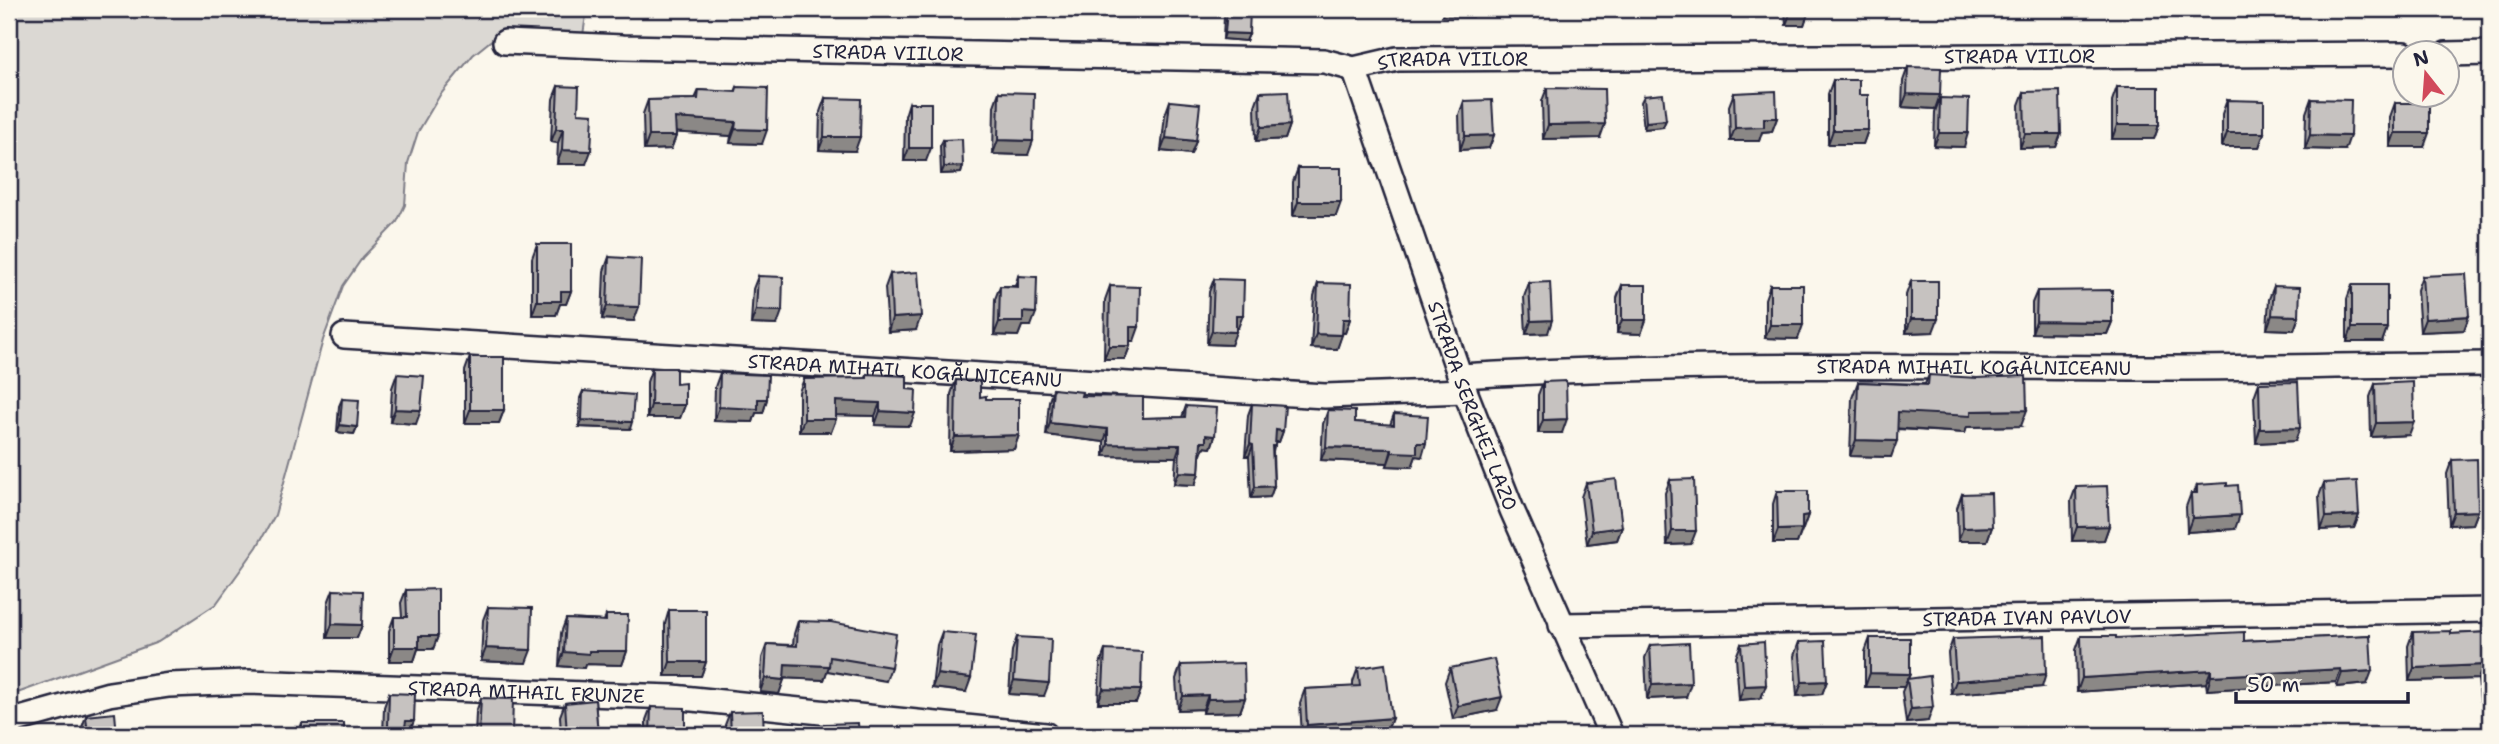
<svg xmlns="http://www.w3.org/2000/svg" width="2499" height="744" viewBox="0 0 2499 744" font-family="'Shantell Sans',sans-serif">
<style>
.green{fill:#dbd8d3;stroke:#7e7d87;stroke-width:2}
.lines{fill:none;stroke-linecap:round;stroke-linejoin:round}
.minor-casing{stroke:#22223b;stroke-width:28}
.minor{stroke:#fbf7ec;stroke-width:23}
.wall{fill:#aaa7a5;stroke:#22223b;stroke-width:2}
.shaded-wall{fill:#8b8886;stroke:#22223b;stroke-width:2}
.building{fill:#c6c2c0;stroke:#22223b;stroke-width:2}
.labels{text-anchor:middle;dominant-baseline:central;stroke-width:6;stroke-linejoin:round;paint-order:stroke}
.street-label{font-size:19px;fill:#22223b;stroke:#fbf7ec}
</style>
<rect width="100%" height="100%" fill="#fbf7ec"/>
<filter id="ink" filterUnits="userSpaceOnUse"><feTurbulence type="fractalNoise" baseFrequency=".0143" numOctaves="2"/><feDisplacementMap in="SourceGraphic" scale="14" xChannelSelector="R" yChannelSelector="G"/><feConvolveMatrix kernelMatrix="1 2 1 2 8 2 1 2 1" color-interpolation-filters="sRGB"/></filter>
<g filter="url(#ink)">
<!-- green -->
<path class="green" d="M9 9H587L583 35 499 34 473 55 440 95 418 132 408 163 405 205 397 222 363 257 343 286 323 340 275 515 257 547 216 604 158 642 9 696Z"/>
<g class="lines">
<defs>
<g id="minor">
<path id="s1" d="M505 42 623 47 1324 61 1354 69 1397 59 2404 54"/>
<path d="M2446 54 2490 53"/>
<path id="s2" d="M1354 69 1465 391 1512 510 1611 735"/>
<path id="s3" d="M344 336 1325 396 1465 391"/>
<path id="s4" d="M1460 376C1692 362 1925 367 2157 368 2268 368 2379 365 2490 364"/>
<path id="s5" d="M1561 625 2490 610"/>
<path id="s6" d="M9 722 109 694 169 685 248 682 673 697 1046 735"/>
</g>
</defs>
<!-- minor casing -->
<use href="#minor" class="minor-casing"/>
<!-- minor -->
<use href="#minor" class="minor"/>
</g>
<!-- wall -->
<path class="wall" d="M1227 9 1249 34 1246 41 1223 39 1224 16Z
M1785 9H1809L1804 25H1786Z
M1908 67 1940 95 1935 109 1902 107 1903 81Z
M1833 80 1859 95 1868 130 1863 144H1828V94Z
M558 86 578 113 586 164H557L558 143 551 142 553 99Z
M737 87 762 144 730 143 731 136 676 132V136L671 149 644 150 643 114 648 100 695 99 699 90 735 92Z
M2117 87 2159 125 2154 139H2112V101Z
M1547 88 1600 138 1543 139 1542 101Z
M999 92 1028 155 993 154 994 106Z
M1260 92 1290 125 1285 139 1256 141 1255 106Z
M2024 92 2061 134 2056 147 2020 148 2019 105Z
M1734 93 1777 118 1772 131 1762 132 1759 141H1730L1729 106Z
M1644 96 1663 127 1644 129 1641 102Z
M825 98 855 151 819 150 820 112Z
M1940 98 1964 147 1934 146 1935 112Z
M2311 99 2345 150 2305 149 2306 113Z
M2227 100 2264 133 2259 147H2222V114Z
M1170 101 1196 141 1191 154 1161 151 1165 115Z
M1464 101 1494 135 1489 148 1460 150 1459 115Z
M909 103 926 161H904L905 116Z
M2395 103 2424 147H2390V117Z
M943 140 963 166 961 173 941 174 940 146Z
M1298 168 1336 216H1293V182Z
M537 244 571 291 566 304H560L556 315H532V258Z
M609 257 634 321 602 319 604 271Z
M890 274 916 330 888 332 885 288Z
M758 276 777 325 751 324 753 289Z
M1018 276 1031 326H1022L1018 336 994 335 995 299 1000 286H1015Z
M2422 276 2464 330 2420 332 2417 290Z
M1214 279 1238 328H1236L1231 345 1207 344 1209 292Z
M1911 281 1933 332 1906 333V295Z
M1318 283 1350 319 1345 333H1342L1337 349 1311 348 1314 296Z
M1529 283 1548 333 1526 334 1524 297Z
M1622 285 1646 320 1641 334 1617 333V298Z
M1770 285 1798 339 1765 338V299Z
M2352 285 2387 328 2382 342H2347V299Z
M1110 286 1134 341H1130V346L1125 359H1104L1105 300Z
M2274 286 2299 316 2294 330 2267 329 2269 299Z
M2037 291 2112 322 2107 334 2032 333V303Z
M470 357 504 410 499 423H465V371Z
M652 368 685 405 680 418H647V382Z
M720 373 767 399 763 413H756L753 422 714 421 715 387Z
M397 374 416 424 390 422 392 388Z
M867 374 907 389 910 426 875 425V416L836 415V419L831 432H799V392L804 379 866 378Z
M1929 375 2021 426 1967 427 1965 433 1897 429 1891 457 1850 456 1852 398 1858 382 1925 384Z
M956 380 980 397 986 399 1019 435 1014 449 950 451 951 394Z
M1543 382 1562 433H1538V395Z
M2259 383 2295 441 2256 443 2254 397Z
M2375 384 2409 435 2371 437 2370 397Z
M1053 389 1081 396 1143 418 1182 417 1186 406 1215 436 1211 448 1204 447 1200 455 1199 473 1195 485 1174 484 1176 457 1104 456V442L1046 435 1049 401Z
M583 391 630 429 579 427 580 398Z
M342 399 357 427 354 434 337 432 339 406Z
M1252 404 1283 431 1279 442H1275L1273 451 1274 486 1270 497 1251 498 1249 456H1245L1248 415Z
M1328 410 1355 422 1390 425 1394 414 1422 457 1416 456 1412 467 1387 466 1388 463 1321 460 1323 424Z
M2452 460 2478 511 2473 524 2449 525 2447 474Z
M1670 480 1691 544 1667 545 1665 493Z
M1586 483 1622 527 1617 540 1587 544 1581 497Z
M2324 483 2359 515 2354 528 2321 530 2319 496Z
M2197 485 2235 529 2187 532 2186 507 2191 493H2194Z
M2076 487 2109 526 2104 540 2072 541 2071 501Z
M1777 491 1808 515 1797 543H1773V504Z
M1962 494 1992 527 1987 541H1958L1957 508Z
M333 590 362 625 357 638H327L328 603Z
M406 590 438 636 433 649H418L414 661H389V631L394 617H402L401 603Z
M488 607 526 663 481 661 483 620Z
M669 610 706 662 701 676H665V624Z
M606 615 627 651 622 665 585 664 584 668 559 666 561 633 566 619 604 621Z
M798 621 891 667 886 681 827 671 824 680 784 678 779 694 760 692 762 658 767 644 793 645 794 634Z
M942 632 966 692 932 688 937 645Z
M2413 632 2451 634 2490 632V699L2480 700 2478 679 2409 681 2408 646Z
M2370 635 2367 684 2337 687 2336 682 2207 690 2206 683 2077 692 2076 650 2081 636 2116 638 2244 641Z
M1017 637 1044 696 1009 694 1012 651Z
M1870 638 1910 674 1908 679 1928 721 1906 723 1902 692 1904 687H1865V652Z
M1953 639 2042 687 1951 694 1948 653Z
M1799 642 1827 681 1822 694 1797 696 1794 656Z
M1741 644 1766 685 1761 698 1739 700 1736 657Z
M1650 645 1686 697 1647 699 1645 658Z
M1105 650 1141 690 1136 703H1098L1100 664Z
M1181 665 1245 698 1240 712 1203 713V709L1178 710 1176 679Z
M1358 668 1392 718 1387 731 1342 735H1302L1300 703 1305 689 1353 687V682Z
M1450 668 1497 710 1453 719 1445 682Z
M389 693 409 734 383 735 384 707Z
M481 698 512 735H475L476 712Z
M595 700 598 735H561L560 716 565 703Z
M651 707 685 735H646V720Z
M730 712 764 735H725V725Z
M86 716 117 735H82L81 730Z
M302 723 344 735H298Z
M824 724 859 735H820Z"/>
<!-- shaded-wall -->
<path class="shaded-wall" d="M1444 9H1476L1473 17 1442 16Z
M1791 11H1809L1804 25H1786Z
M1225 33 1249 34 1246 41 1223 39Z
M1907 94 1940 95 1935 109 1902 107Z
M675 118 736 122 731 136 670 132Z
M1764 118H1777L1772 131 1762 132 1759 141H1730L1735 128Z
M1666 120 1663 127 1644 129 1646 122Z
M1605 124 1600 138 1543 139 1548 125Z
M1290 125 1285 139 1256 141 1261 127Z
M2117 125H2159L2154 139H2112Z
M556 129H563L558 143 551 142Z
M735 129 767 130 762 144 730 143Z
M1833 130H1868L1863 144H1828Z
M1939 133H1968L1964 147 1934 146Z
M2227 133H2264L2259 147H2222Z
M2395 133H2429L2424 147H2390Z
M2025 134H2061L2056 147 2020 148Z
M1494 135 1489 148 1460 150 1465 136Z
M2310 135 2350 136 2345 150 2305 149Z
M649 136H676L671 149 644 150Z
M824 137H860L855 151 819 150Z
M1166 138 1196 141 1191 154 1161 151Z
M998 140 1033 141 1028 155 993 154Z
M909 148H931L926 161H904Z
M562 150 591 151 586 164H557Z
M963 166 961 173 941 174 944 167Z
M1298 202H1341L1336 216H1293Z
M561 291H571L566 304H560L556 315H532L537 301Z
M607 306 639 307 634 321 602 319Z
M756 310 782 311 777 325 751 324Z
M1023 312 1036 313 1031 326H1022L1018 336 994 335 999 322Z
M1236 315H1243L1238 328H1231Z
M2272 315 2299 316 2294 330 2267 329Z
M921 316 916 330 888 332 892 318Z
M2469 316 2464 330 2420 332 2425 319Z
M1343 319H1350L1345 333 1338 332Z
M1911 319H1938L1933 332 1906 333Z
M1552 320 1548 333 1526 334 1531 321Z
M1622 320H1646L1641 334 1617 333Z
M2036 321 2112 322 2107 334 2032 333Z
M1770 325H1803L1798 339 1765 338Z
M1130 327H1139L1134 341H1126Z
M2352 328H2387L2382 342H2347Z
M1212 331 1236 332 1231 345 1207 344Z
M1316 334 1342 335 1337 349 1311 348Z
M1109 346H1130L1125 359H1104Z
M758 399H767L763 413H756L753 422 714 421 719 407Z
M836 401 880 403 875 416 831 415Z
M651 405H685L680 418H647Z
M395 409 421 410 416 424 390 422Z
M470 410H504L499 423H465Z
M2027 410 2021 426 1967 427 1965 433 1892 428 1898 412Z
M880 411 915 413 910 426 875 425Z
M804 419H836L831 432H799Z
M1567 419 1562 433H1538L1543 420Z
M582 420 632 422 630 429 579 427Z
M2414 422 2409 435 2371 437 2376 423Z
M1050 423 1108 429 1104 442 1046 435Z
M340 425 357 427 354 434 337 432Z
M2300 428 2295 441 2256 443 2260 429Z
M1276 430 1283 431 1279 442H1271Z
M1019 435 1014 449 950 451 955 437Z
M1206 435 1215 436 1211 448 1204 447 1201 455 1197 454 1201 442Z
M1856 440 1897 441 1891 457 1850 456Z
M1417 443H1426L1422 457 1416 456 1412 467 1387 466 1392 452Z
M1108 444 1180 445 1176 457 1104 456Z
M1250 444 1253 445 1249 456H1245Z
M1326 447 1392 449 1388 463 1321 460Z
M1179 472 1199 473 1195 485 1174 484Z
M1274 486 1270 497 1251 498 1255 487Z
M2478 511 2473 524 2449 525 2454 512Z
M1808 515 1803 529H1797L1802 516Z
M2240 515 2235 529 2187 532 2192 518Z
M2359 515 2354 528 2321 530 2326 517Z
M2109 526 2104 540 2072 541 2077 527Z
M1622 527 1617 540 1587 544 1592 531Z
M1992 527 1987 541H1958L1963 528Z
M1802 529 1797 543H1773L1778 530Z
M1672 531H1696L1691 544 1667 545Z
M332 624 362 625 357 638H327Z
M419 636H438L433 649H418L414 661H389L394 647Z
M486 648 531 650 526 663 481 661Z
M589 651H627L622 665 585 664 584 668 559 666 564 652Z
M670 662H706L701 676H665Z
M785 664 829 666 824 680 780 678Z
M2483 665 2478 679 2409 681 2414 668Z
M2341 669 2336 682 2207 690 2211 676Z
M2211 670 2206 683 2077 692 2082 678Z
M2372 671 2367 684 2337 687 2342 673Z
M1870 673 1910 674 1904 687H1865Z
M937 674 971 678 966 692 932 688Z
M2046 674 2042 687 1951 694 1956 681Z
M765 678 784 680 779 694 760 692Z
M1014 680 1049 683 1044 696 1009 694Z
M1827 681 1822 694 1797 696 1802 682Z
M1691 683 1686 697 1647 699 1652 685Z
M1766 685 1761 698 1739 700 1744 686Z
M2484 686H2490V699L2480 700Z
M1103 689 1141 690 1136 703H1098Z
M1208 695 1203 709 1178 710 1183 696Z
M1502 697 1497 710 1453 719 1458 706Z
M1245 698 1240 712 1203 713 1208 699Z
M1933 707 1928 721 1906 723 1911 709Z
M1392 718 1387 731 1342 735H1304L1307 725Z
M406 721H414L409 734 385 735 388 727Z"/>
<!-- building -->
<path class="building" d="M1227 9 1250 10 1249 34 1225 33Z
M1790 9H1809V11H1791Z
M1908 67 1941 68 1940 95 1907 94Z
M1833 80H1859V95H1868V130H1833Z
M558 86 579 87 578 113 593 114 591 151 562 150 563 129H556Z
M737 87 768 88 767 130 735 129 736 122 675 118 676 136H649L648 100 698 99 699 90 736 92Z
M2117 87H2159V125H2117Z
M1547 88 1604 89 1605 124 1548 125Z
M1288 91 1290 125 1261 127 1260 92Z
M1776 91 1777 118H1764V127L1735 128 1734 93Z
M2060 91 2061 134H2025L2024 92Z
M999 92 1034 93 1033 141 998 140Z
M1663 94 1666 120 1646 122 1644 96Z
M825 98 861 99 860 137H824Z
M1940 98 1969 99 1968 133H1939Z
M2311 99 2351 100 2350 136 2310 135Z
M1492 100 1494 135 1465 136 1464 101Z
M2227 100 2264 101V133H2227Z
M1170 101 1200 104 1196 141 1166 138Z
M909 103H931V148H909Z
M2395 103H2429V133H2395Z
M962 139 963 166 944 167 943 140Z
M1298 168H1341V202H1298Z
M537 244H571V291H561V301H537Z
M609 257 641 259 639 307 607 306Z
M918 272 921 316 892 318 890 274Z
M2466 274 2469 316 2425 319 2422 276Z
M758 276 783 277 782 311 756 310Z
M1018 276 1037 277 1036 313 1023 312V322H999L1000 286 1018 287Z
M1214 279 1244 280 1243 315H1236V332L1212 331Z
M1911 281H1938V319H1911Z
M1550 282 1552 320 1531 321 1529 283Z
M1318 283 1351 284 1350 319H1343L1342 335 1316 334Z
M1622 285H1646V320H1622Z
M1770 285H1803V325H1770Z
M2352 285H2387V328H2352Z
M1110 286 1140 287 1139 327H1130V346H1109Z
M2274 286 2300 287 2299 316 2272 315Z
M2112 290V322L2036 321 2037 291Z
M470 357H504V410H470Z
M652 368H676V384L685 383V405H651Z
M720 373 768 375 767 399H758V409L719 407Z
M397 374 424 376 421 410 395 409Z
M867 374 907 376V389L916 390 915 413 880 411V403L836 401V419H804V379L867 378Z
M1929 375 1977 378 2026 376 2027 410 1971 411V416L1898 412 1897 441 1856 440 1858 382 1928 385Z
M956 380 980 381V397L986 396V399H1019V435L955 437Z
M1566 381 1567 419 1543 420V382Z
M2298 382 2300 428 2260 429 2259 383Z
M2413 382 2414 422 2376 423 2375 384Z
M1053 389 1082 392 1081 396 1143 397V418L1185 417 1186 406 1217 408 1215 436 1206 435V442H1201L1199 473 1179 472 1180 445 1108 444V429L1050 423Z
M583 391 634 395 632 422 582 420Z
M342 399 359 400 357 427 340 425Z
M1252 404 1285 406 1283 431 1276 430 1275 446H1272L1274 486 1255 487 1253 445 1250 444Z
M1328 410 1355 411V422L1394 425V414L1428 416 1426 443H1417V453L1392 452V449L1326 447Z
M2477 459 2478 511 2454 512 2452 460Z
M1616 479 1622 527 1592 531 1586 483Z
M1694 479 1696 531H1672L1670 480Z
M2357 481 2359 515 2326 517 2324 483Z
M2227 483V486L2238 485 2240 515 2192 518 2191 493H2197V485Z
M2107 486 2109 526 2077 527 2076 487Z
M1777 491H1808V515L1802 516V529L1778 530Z
M1991 493 1992 527 1963 528 1962 494Z
M438 589V636H419V647H394V617H407L406 590Z
M333 590 363 591 362 625 332 624Z
M488 607 532 608 531 650 486 648Z
M669 610H706V662H670Z
M606 615H628L627 651H589V654L564 652 566 619 606 621Z
M798 621 831 622 896 634 891 667 830 657 829 666 785 664 784 680 765 678 767 644 797 646Z
M2451 631V634L2490 632V686H2484L2483 665 2414 668 2413 632Z
M942 632 976 635 971 678 937 674Z
M2244 632V641L2370 635 2372 671 2342 673 2341 669 2211 676V670L2082 678 2081 636H2116V638Z
M2045 636 2046 674 1956 681 1953 639Z
M1017 637 1051 639 1049 683 1014 680Z
M1870 638H1910V674L1870 673Z
M1825 641 1827 681 1802 682 1799 642Z
M1764 642 1766 685 1744 686 1741 644Z
M1689 643 1691 683 1652 685 1650 645Z
M1105 650 1142 652 1141 690 1103 689Z
M1494 659 1502 697 1458 706 1450 668Z
M1244 663 1245 698 1208 699V695L1183 696 1181 665Z
M1385 664 1392 718 1307 725 1305 689 1360 686 1358 668Z
M1930 676 1933 707 1911 709 1907 679Z
M389 693 415 694 414 721H406L405 727H388Z
M481 698 513 699 512 735H479Z
M595 700 598 734 567 735 565 703Z
M651 707 685 708V735H650Z
M763 711 764 735H731L730 712Z
M115 713 117 735H88L86 716Z
M302 723H344V735H302Z
M858 723 859 735H825L824 724Z"/>
</g>
<g class="labels">
<!-- street labels -->
<g class="street-label">
<text stroke="none"><textPath href="#s1" startOffset="383">STRADA VIILOR</textPath></text>
<text stroke="none"><textPath href="#s1" startOffset="1517">STRADA VIILOR</textPath></text>
<text stroke="none"><textPath href="#s1" startOffset="950">STRADA VIILOR</textPath></text>
<text stroke="none"><textPath href="#s4" startOffset="514">STRADA MIHAIL KOGĂLNICEANU</textPath></text>
<text stroke="none"><textPath href="#s3" startOffset="562">STRADA MIHAIL KOGĂLNICEANU</textPath></text>
<text stroke="none"><textPath href="#s2" startOffset="357">STRADA SERGHEI LAZO</textPath></text>
<text stroke="none"><textPath href="#s5" startOffset="466">STRADA IVAN PAVLOV</textPath></text>
<text stroke="none"><textPath href="#s6" startOffset="522">STRADA MIHAIL FRUNZE</textPath></text>
</g>
</g>
<!-- margin -->
<rect width="2499" height="744" fill="none" stroke="#fbf7ec" stroke-width="35"/>
<rect x="18" y="18" width="2464" height="709" fill="none" stroke="#22223b" stroke-width="2.5" filter="url(#ink)"/>
<!-- north arrow -->
<g transform="translate(2426 74) rotate(343)"><circle r="33" fill="#fbf7ec" stroke="#a4a2a5" stroke-width="2"/>
<path d="M0-5L12 26L0 18L-12 26Z" fill="#d1495b"/>
<text y="-10" font-size="19" font-weight="bold" text-anchor="middle" fill="#22223b">N</text>
</g>
<!-- scale -->
<path d="M2236 692v10h172v-10" fill="none" stroke="#22223b" stroke-width="3.5"/>
<text x="2247" y="692" font-size="21" fill="#22223b" stroke="#fbf7ec" stroke-width="5" paint-order="stroke">50 m</text>
</svg>
